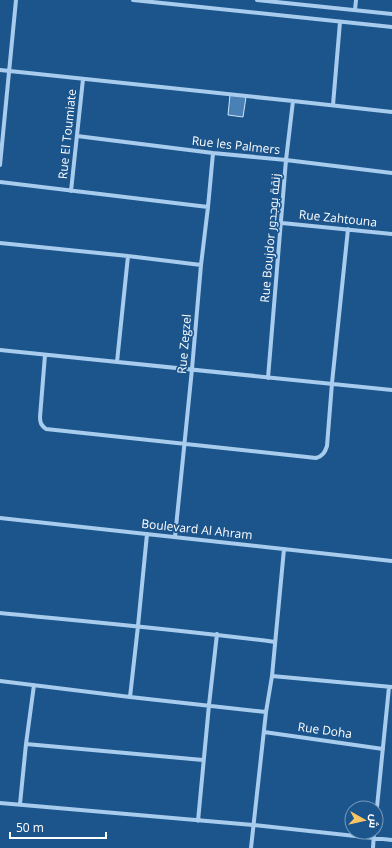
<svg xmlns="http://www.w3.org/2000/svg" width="392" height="848" viewBox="0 0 392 848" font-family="'Open Sans',Cairo,sans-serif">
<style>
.building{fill:#4981b6;stroke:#cde5f9}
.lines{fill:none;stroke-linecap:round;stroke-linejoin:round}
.street{stroke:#a8cced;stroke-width:4}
.labels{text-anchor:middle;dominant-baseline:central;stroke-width:3.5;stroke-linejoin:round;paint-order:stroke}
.street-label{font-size:12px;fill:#fff;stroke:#1c558c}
</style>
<rect width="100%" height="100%" fill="#1c558c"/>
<!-- building -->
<path class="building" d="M230 95 246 97 243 117 228 115Z"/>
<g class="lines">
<!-- street -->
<path class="street" d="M133 0 392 27
M257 0 392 14
M355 10 356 0
M0 70 293 101 392 112
M333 105 340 22
M77 136 213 153 286 160 392 173
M0 165 16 0
M0 182 208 207
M71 191 83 79
M282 223 392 234
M0 243 128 256 201 265
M0 350 392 390
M45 355 40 417C40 423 41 425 46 429L316 458C323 456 325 452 327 446L332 383 348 229
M117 362 128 256
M268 378 286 160 293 101
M0 518 392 561
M175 537 192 369 201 265 208 207 213 153
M0 613C92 622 183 630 275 642
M272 676 392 687
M0 681 130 697 266 712
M130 697 138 626 147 534
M264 732 383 749
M26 744 203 760
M0 803 253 825 392 840
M20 804 26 744 34 685
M376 817 389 687
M198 821 209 705 217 634
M251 848 266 712 272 676 284 549
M373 848 374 832"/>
</g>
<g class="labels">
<!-- street labels -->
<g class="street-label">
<text transform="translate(67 134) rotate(-84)">Rue El Toumiate</text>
<text transform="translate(236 145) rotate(6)">Rue les Palmers</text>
<text transform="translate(338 218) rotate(6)">Rue Zahtouna</text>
<text transform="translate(270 238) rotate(-85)">Rue Boujdor زنقة بوجدور</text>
<text transform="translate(184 344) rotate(-85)">Rue Zegzel</text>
<text transform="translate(197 529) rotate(6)">Boulevard Al Ahram</text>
<text transform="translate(325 730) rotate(8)">Rue Doha</text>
</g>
</g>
<!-- north arrow -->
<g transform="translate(364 820) rotate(98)"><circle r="19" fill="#1c558c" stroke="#7799ba"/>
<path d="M0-3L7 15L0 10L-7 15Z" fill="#fdc665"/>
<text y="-6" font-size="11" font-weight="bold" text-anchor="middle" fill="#ffffff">ش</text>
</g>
<!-- scale -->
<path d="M10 832v6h96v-6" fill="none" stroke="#ffffff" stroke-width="2"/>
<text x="16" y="832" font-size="12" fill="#ffffff" stroke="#1c558c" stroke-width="3" paint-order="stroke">50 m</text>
</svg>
